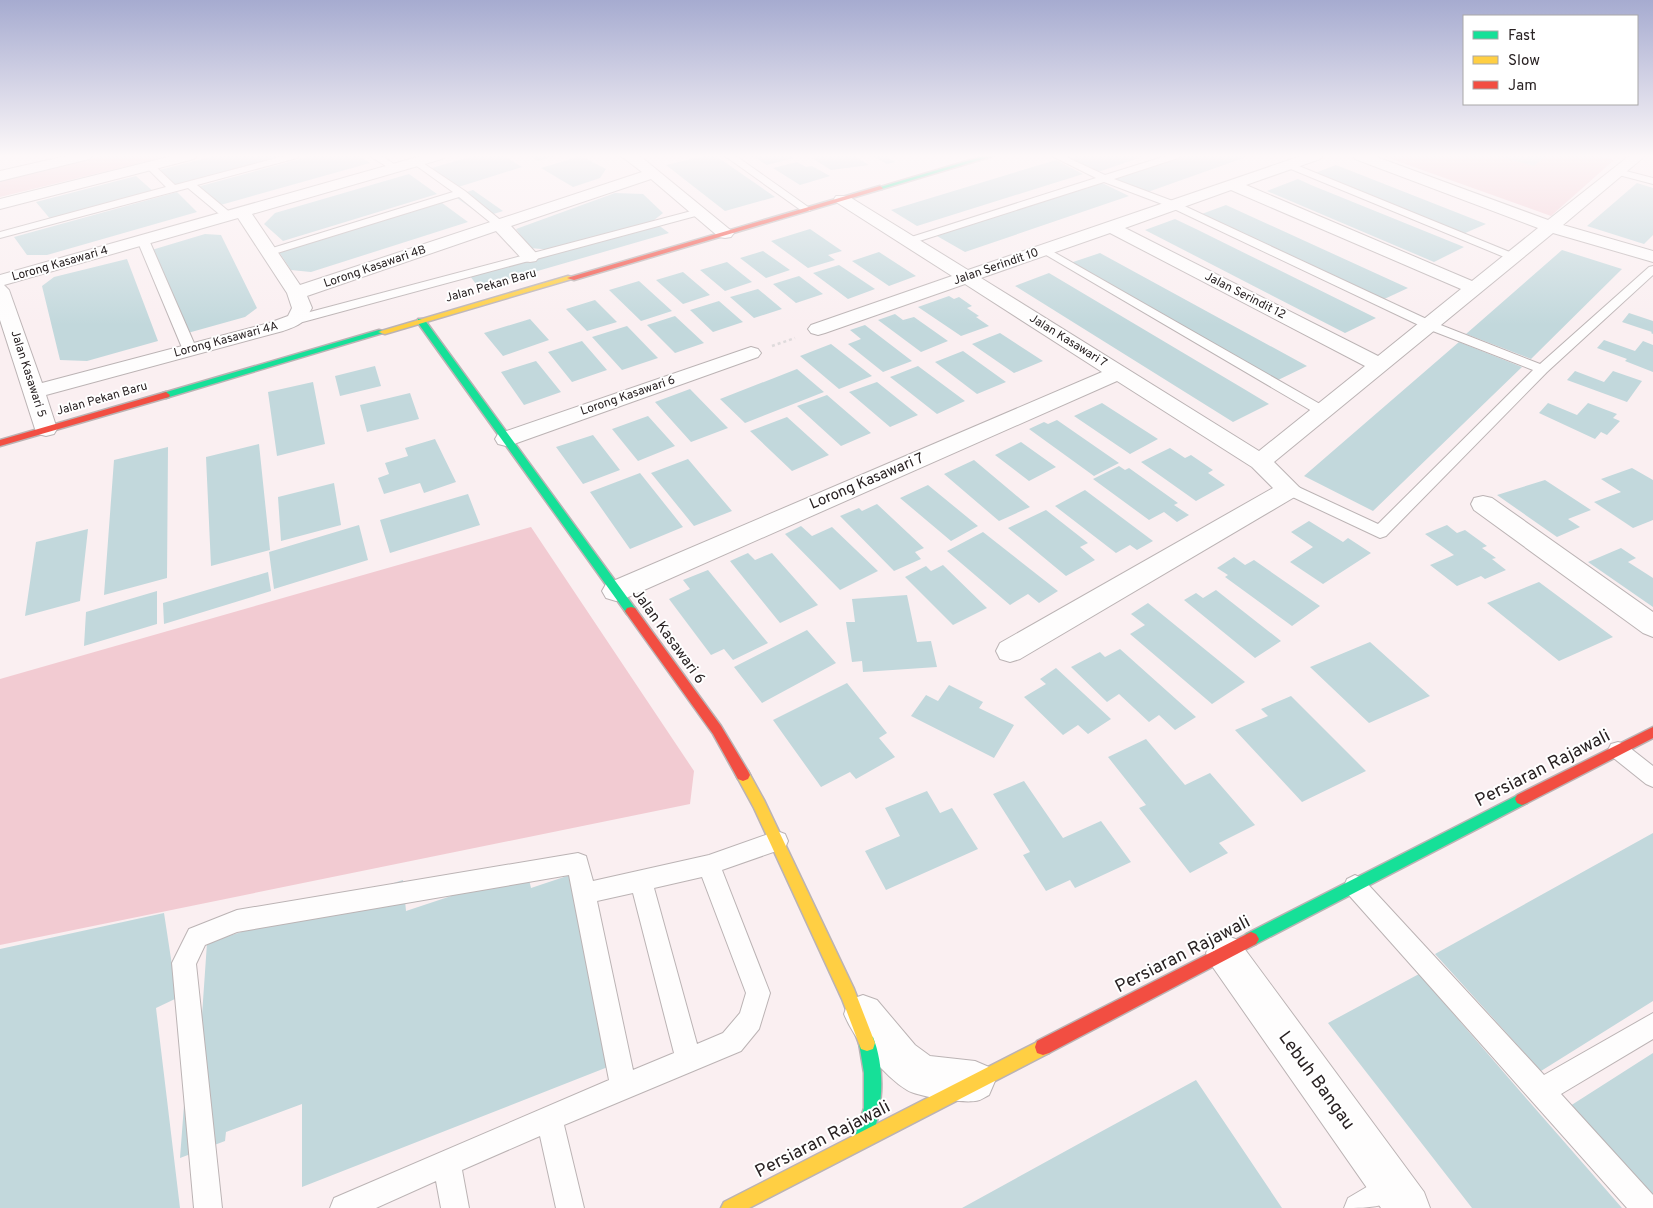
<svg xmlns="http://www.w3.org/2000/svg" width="1653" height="1208" viewBox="0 0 1653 1208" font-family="Overpass,sans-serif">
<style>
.green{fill:#f2cbd2}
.building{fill:#c2d8dc}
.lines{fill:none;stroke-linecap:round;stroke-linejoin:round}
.lane-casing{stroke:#bbb3b4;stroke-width:2}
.street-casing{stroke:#bbb3b4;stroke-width:2}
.fast-casing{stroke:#bbb3b4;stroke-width:3}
.slow-casing{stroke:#bbb3b4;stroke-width:3}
.jam-casing{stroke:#bbb3b4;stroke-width:3}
.path{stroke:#dfdbdc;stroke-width:2.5;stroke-dasharray:3 3;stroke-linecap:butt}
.lane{fill:#fefdfd;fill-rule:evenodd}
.street{fill:#fefdfd;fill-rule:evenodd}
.fast{fill:#16e098;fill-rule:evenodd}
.slow{fill:#ffcf43;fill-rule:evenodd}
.jam{fill:#f24e42;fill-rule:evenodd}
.labels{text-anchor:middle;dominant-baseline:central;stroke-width:4;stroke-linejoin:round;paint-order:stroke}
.far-street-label{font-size:12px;fill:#292223;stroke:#fff}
.street-label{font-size:15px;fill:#292223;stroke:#fff}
.near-street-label{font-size:18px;fill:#292223;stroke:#fff}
</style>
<rect width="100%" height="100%" fill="#faeff1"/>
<!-- green -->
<path class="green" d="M102 156H169L0 197V181Z
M1383 156H1598L1614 160 1551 216Z
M531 527 694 771 690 804 0 945V679Z"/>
<!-- building -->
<path class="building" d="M214 156H283L169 188 152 172Z
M311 156H360L370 163 217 206 197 187Z
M473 156H504L522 167 452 189 425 170Z
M530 156H554L538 161Z
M581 156 606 169 600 178 573 187 541 168Z
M704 156H716L775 197 725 211 666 165Z
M748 156H791L794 158 767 165 754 157Z
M820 156H854L869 165 831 170 812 158Z
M872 156H885L895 162 887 164Z
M1077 156H1145L1098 172 1070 158Z
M1184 156H1249L1145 193 1115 179Z
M1497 156H1546L1534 166Z
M1056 160 1083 174 917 226 891 210Z
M797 162 806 167 812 166 830 176 800 185 773 168Z
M1336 165 1486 224 1456 237 1307 176Z
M409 174 437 194 283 241 264 224 275 213Z
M136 176 154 192 52 221 36 202Z
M1298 179 1311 185 1464 247 1434 262 1267 191Z
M1100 182 1129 196 965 252 937 236Z
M1637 183 1653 188V235L1644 244 1587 226Z
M473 190 503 211 484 217 454 196Z
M177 192 197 212 47 255H27L14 237Z
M615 193 643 194 663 213 653 221 553 250 530 248 516 229Z
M438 200 468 222 311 272 291 270 277 249Z
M1226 205 1408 288 1380 301 1199 215Z
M1175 219 1196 229 1376 318 1345 333 1145 230Z
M657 224 669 233 479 288 470 276Z
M810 229 842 251 828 255 835 260 808 268 771 241Z
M205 234 221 235 257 308 245 317 177 336 145 252Z
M1562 250 1622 269 1531 359 1466 334Z
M763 251 790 270 766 278 740 258Z
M879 252 916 276 889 286 852 261Z
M1100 253 1307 366 1276 381 1070 263Z
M127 259 158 341 87 361 60 360 42 286 54 277Z
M727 262 752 282 725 291 700 270Z
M839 265 875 289 848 299 813 273Z
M683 272 710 295 683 304 656 280Z
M1049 273 1244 389 1269 404 1233 422 1015 286Z
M799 276 823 294 796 303 773 284Z
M639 281 672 311 641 321 609 290Z
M758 289 782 309 754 318 730 297Z
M949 296 954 299 959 297 972 306 967 308 979 316 976 317 989 326 961 336 918 307Z
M595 300 617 322 587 331 566 309Z
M719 301 743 322 713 332 690 310Z
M1629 313 1653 321V334L1651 333 1652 332 1622 322Z
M895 314 903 320 914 317 948 341 921 352 878 320Z
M675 316 704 343 675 353 647 325Z
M530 319 549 340 503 356 484 333Z
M865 325 912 361 883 372 848 344 861 339 850 330Z
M627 326 658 358 622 370 592 337Z
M1000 333 1043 361 1014 373 972 344Z
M1604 340 1635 351 1643 341 1653 345V372L1625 361 1627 359 1597 348Z
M582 341 607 370 572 382 548 352Z
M1459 342 1522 367 1373 511 1304 476Z
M831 344 872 376 839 389 800 356Z
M963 351 1006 382 977 394 935 362Z
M536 361 561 392 524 405 501 372Z
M375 366 381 386 340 396 335 376Z
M918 366 965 401 937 414 890 377Z
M797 369 824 392 745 423 720 399Z
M1575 371 1604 382 1613 371 1642 381 1627 402 1567 380Z
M313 382 325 444 277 456 268 392Z
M877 382 918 415 890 427 849 392Z
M690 389 728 428 691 442 655 402Z
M410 393 419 419 367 432 360 405Z
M827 395 871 433 841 446 797 406Z
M1102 403 1158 439 1130 454 1074 416Z
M1548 403 1577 415 1588 403 1617 414 1613 418 1620 421 1607 435 1601 432 1595 439 1539 413Z
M648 416 675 446 638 461 612 429Z
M787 417 829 455 792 471 750 431Z
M1057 420 1119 463 1094 476 1029 429 1044 422 1048 424Z
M593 435 620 470 583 484 556 447Z
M435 439 456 482 424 493 420 483 384 494 378 478 389 474 385 463 408 456 405 448Z
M1021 442 1056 467 1029 481 995 455Z
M259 444 270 550 211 566 206 457Z
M168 447 167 578 104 595 114 460Z
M1170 448 1185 458 1191 455 1213 470 1208 473 1225 485 1196 501 1141 462Z
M688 459 732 511 694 526 651 473Z
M974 460 1030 507 999 521 944 474Z
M1119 466 1125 470 1129 468 1178 503 1174 505 1189 515 1177 522 1164 512 1149 520 1093 479Z
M1632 468 1653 480V520L1633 528 1594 502 1621 492 1601 479Z
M640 473 683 527 630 549 590 492Z
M1545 480 1591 510 1568 519 1580 527 1557 537 1497 495Z
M334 483 341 525 281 541 278 497Z
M928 485 978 526 951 541 900 498Z
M1085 490 1153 541 1137 550 1130 545 1116 553 1055 506Z
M468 494 480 525 390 553 380 520Z
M877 504 924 548 915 552 921 559 894 571 840 516 859 508 862 511Z
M1046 510 1088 543 1080 547 1095 560 1066 576 1008 528Z
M1309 521 1343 542 1348 538 1371 553 1323 584 1290 562 1313 547 1291 532Z
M359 525 368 560 274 589 269 552Z
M1447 525 1457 533 1465 530 1487 546 1482 548 1496 558 1492 559 1506 570 1485 579 1481 576 1457 586 1430 565 1454 555 1425 534Z
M801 526 812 536 832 527 878 571 840 590 785 534Z
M88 529 80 601 25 616 36 542Z
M983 532 1058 591 1039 603 1028 594 1010 605 947 551Z
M1621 548 1636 558 1628 562 1653 578V607L1588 562Z
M748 553 755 560 772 553 818 605 780 623 730 561Z
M1234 557 1245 565 1254 560 1320 606 1292 626 1225 577 1228 575 1217 568Z
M943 565 987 608 953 625 905 577 926 566 931 571Z
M708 570 768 643 733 660 724 649 711 655 669 599 690 589 683 580Z
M268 572 271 591 164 624 163 603Z
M1539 582 1613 637 1559 661 1487 603Z
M1216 590 1281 641 1255 658 1184 600 1196 593 1203 598Z
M157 591V624L84 646 86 612Z
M907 595 917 642 931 641 937 667 863 672 862 661 852 662 846 622H855L852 599Z
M1148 603 1245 682 1212 704 1130 634 1145 625 1131 614Z
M807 630 836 663 762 703 734 667Z
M1370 642 1430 696 1369 723 1310 667Z
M1120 649 1196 717 1175 730 1159 715 1149 722 1119 694 1107 702 1071 667 1100 652 1105 657Z
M1056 668 1111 719 1088 734 1078 725 1063 735 1024 697 1046 684 1040 679Z
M847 683 887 733 879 738 895 757 856 779 850 772 821 787 773 720Z
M949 685 983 702 979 708 1014 725 994 758 911 716 926 695 938 701Z
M1291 696 1366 771 1302 802 1235 730 1268 716 1261 709Z
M1146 739 1185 785 1210 773 1255 825 1219 843 1228 853 1190 873 1139 808 1146 805 1108 757Z
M1024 781 1063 838 1101 821 1131 862 1075 888 1070 880 1046 891 1023 855 1030 852 993 794Z
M927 791 940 813 952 808 978 849 886 890 865 851 900 836 885 808Z
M1653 833V1001L1541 1071 1435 954Z
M527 871 531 888 576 873 618 1063 302 1187V1104L226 1132 225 1141 180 1158 185 1092 197 1088 207 943 403 880 406 911Z
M164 913 177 998 156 1008 180 1208H0V949Z
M1419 974 1519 1090 1622 1208H1472L1328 1023Z
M1653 1053V1198L1570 1106Z
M1196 1080 1282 1208H962L1093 1136Z"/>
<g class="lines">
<defs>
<path id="lane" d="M284 156H299L297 158 197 185 232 214 233 216 232 218H224L188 188 0 238V232L166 187 147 168V164H153L175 185Z
M370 156H382L400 168 398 170H392Z
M725 156H736L811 209 810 211H802Z
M1052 156H1064L1105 175 1166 156H1180L1178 158 1114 179 1178 203 1433 322 1540 364 1649 267 1653 266V275L1547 372 1386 536 1380 538 1284 493 1281 489 1284 485H1294L1378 524 1533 370 1425 328 1170 207 1104 182 913 243H905L903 241 905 239 1096 178Z
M417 159 465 191 504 223 505 225 504 227H496L459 197 274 254H266L264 252 266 250 453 192 414 164V160Z
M1289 162 1517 255 1519 257 1513 260 1509 259 1286 167 1284 165Z
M1618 169 1653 178V184L1615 174 1613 172Z
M699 209 703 210 704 212 703 214 299 323H291L289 320 291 317Z
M143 237 149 240 197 350 195 353H185L183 350 137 240Z
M1045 247 1327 408 1329 411 1327 414H1317L1041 252 1039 250 1041 248Z
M1618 742 1625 744 1653 766V787L1646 784 1611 756 1608 750 1611 744Z
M777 831 785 834 788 841 785 848 722 870 770 993 759 1029 741 1051 564 1125 584 1208H556L540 1136 462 1170 469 1208H441L436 1181 376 1208H330L334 1198 609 1080 569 875 237 932 205 945 196 964 222 1208H194L172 963 189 929 237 910 578 853 586 856 593 881 709 855ZM702 877 746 993 740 1013 723 1033 697 1044 654 888ZM633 893 674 1053 633 1070 597 901Z
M1355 875 1363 879 1544 1075 1653 1013V1039L1561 1094 1653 1195V1208H1627L1347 893 1344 886 1347 879Z
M1392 1172 1402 1176 1406 1186C1395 1208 1369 1208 1344 1208L1348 1198Z"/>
<path id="street" d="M66 156H92L89 159 0 181V171Z
M172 156H197L194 159 0 209V199Z
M421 156H445L442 159 252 214 300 285 642 172 621 156H640L734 233 731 237 725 238 719 237 651 179 511 226 536 253 539 257 536 261 530 262 524 261 496 231 307 296 312 308C303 324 300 325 283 331L46 395 57 429 54 434 46 436 38 434 35 429 0 320V275ZM238 218 287 293 292 308 288 316 269 323 42 383 9 290 4 285Z
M1301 156H1323L1320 159 1246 185 1472 281 1538 228 1355 159 1353 156H1374L1548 220 1629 156H1645L1563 225 1653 251V262L1553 233 1274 462 1301 489 1298 495 1020 659 1010 662 1000 659 996 651 1000 643 1273 488 1252 467 1117 381 626 598 616 601 606 598 602 591 606 584 1102 372 965 284 825 333 818 335 811 333 808 329 811 325 952 276 836 202 834 199 836 196H848L968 270ZM1231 190 1461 289 1378 356 1125 228ZM1110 233 1365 366 1259 451 981 278Z
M751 347 758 349 761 353 758 357 514 444 506 446 498 444 495 439 498 434Z
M1483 496 1492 498 1653 612V637L1643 633 1474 510 1471 504 1474 498Z
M1225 935 1238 940 1424 1192 1430 1208H1381L1212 966 1206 953 1212 940Z
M863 995 877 1000 915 1045 930 1056 975 1061 989 1067 995 1081 989 1095C985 1097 980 1101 975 1101 963 1103 918 1097 907 1090 884 1076 854 1039 844 1014L849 1000Z"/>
<path id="fast" d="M984 156H993L882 189 877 188Z
M418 319H424L635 608 637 611 635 614H627L418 323Z
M379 330 386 332 169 397 166 398 162 395 163 393Z
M1522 793 1527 795 1529 799 1527 803 1256 944 1251 946 1246 944 1243 939 1246 934Z
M867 1035 873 1037C886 1070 883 1113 869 1145L863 1148 857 1145 854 1139 864 1108V1073L859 1043 861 1037Z"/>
<path id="slow" d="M568 276 575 278 385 334 378 332Z
M743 769 748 771 764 800 854 989 875 1043 873 1049 867 1051 861 1049 842 999 754 808 736 775 738 771Z
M1043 1039 1049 1041 1051 1047 1049 1053 749 1208H721L724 1202Z"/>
<path id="jam" d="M880 186 883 188 882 189 574 280 567 278Z
M166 392 170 395 169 397 0 446V440Z
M631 607 635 608 721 726 748 771 750 775 748 779 743 781 738 779 713 734 627 614 625 611 627 608Z
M1653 727V738L1527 803 1522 805 1517 803 1515 799 1517 795Z
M1251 932 1256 934 1259 939 1256 944 1049 1053 1043 1055 1037 1053 1035 1047 1037 1041Z"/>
</defs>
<!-- lane casing -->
<use href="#lane" class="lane-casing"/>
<!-- street casing -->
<use href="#street" class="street-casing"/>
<!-- fast casing -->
<use href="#fast" class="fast-casing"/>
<!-- slow casing -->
<use href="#slow" class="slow-casing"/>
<!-- jam casing -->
<use href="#jam" class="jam-casing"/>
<!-- path -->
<path class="path" d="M772 346 795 338"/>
<!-- lane -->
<use href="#lane" class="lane"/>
<!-- street -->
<use href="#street" class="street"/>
<!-- fast -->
<use href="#fast" class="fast"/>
<!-- slow -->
<use href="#slow" class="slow"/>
<!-- jam -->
<use href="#jam" class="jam"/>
</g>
<!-- sky -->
<linearGradient id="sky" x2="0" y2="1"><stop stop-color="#a6abd0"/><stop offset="0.48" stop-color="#fdf8f9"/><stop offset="1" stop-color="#fdf8f9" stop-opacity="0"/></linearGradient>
<rect width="1653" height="325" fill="url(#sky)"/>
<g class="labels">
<!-- far-street labels -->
<g class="far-street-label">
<text transform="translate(60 264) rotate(-16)">Lorong Kasawari 4</text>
<text transform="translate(375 267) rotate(-19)">Lorong Kasawari 4B</text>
<text transform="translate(996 267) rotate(-19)">Jalan Serindit 10</text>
<text transform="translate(491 286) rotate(-16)">Jalan Pekan Baru</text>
<text transform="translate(1245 296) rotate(27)">Jalan Serindit 12</text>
<text transform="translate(226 340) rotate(-15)">Lorong Kasawari 4A</text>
<text transform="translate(1068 341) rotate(32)">Jalan Kasawari 7</text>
<text transform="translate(28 374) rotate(72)">Jalan Kasawari 5</text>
<text transform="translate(628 396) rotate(-19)">Lorong Kasawari 6</text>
<text transform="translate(102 399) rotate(-16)">Jalan Pekan Baru</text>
</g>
<!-- street labels -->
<g class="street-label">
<text transform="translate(867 482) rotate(-23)">Lorong Kasawari 7</text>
<text transform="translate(668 637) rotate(54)">Jalan Kasawari 6</text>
</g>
<!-- near-street labels -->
<g class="near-street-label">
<text transform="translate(1543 769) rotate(-27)">Persiaran Rajawali</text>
<text transform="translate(1183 955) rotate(-27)">Persiaran Rajawali</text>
<text transform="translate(1316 1081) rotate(54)">Lebuh Bangau</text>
<text transform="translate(823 1140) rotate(-27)">Persiaran Rajawali</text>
</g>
</g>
<!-- legend -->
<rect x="1463" y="15" width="175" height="90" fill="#ffffff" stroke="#a9a7a7"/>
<rect x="1473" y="31" width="25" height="8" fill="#16e098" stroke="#a9a7a7"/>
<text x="1508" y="40" font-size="15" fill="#292223">Fast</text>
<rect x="1473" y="56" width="25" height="8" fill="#ffcf43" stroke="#a9a7a7"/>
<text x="1508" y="65" font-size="15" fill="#292223">Slow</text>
<rect x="1473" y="81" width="25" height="8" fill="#f24e42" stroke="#a9a7a7"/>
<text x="1508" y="90" font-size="15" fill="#292223">Jam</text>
</svg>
